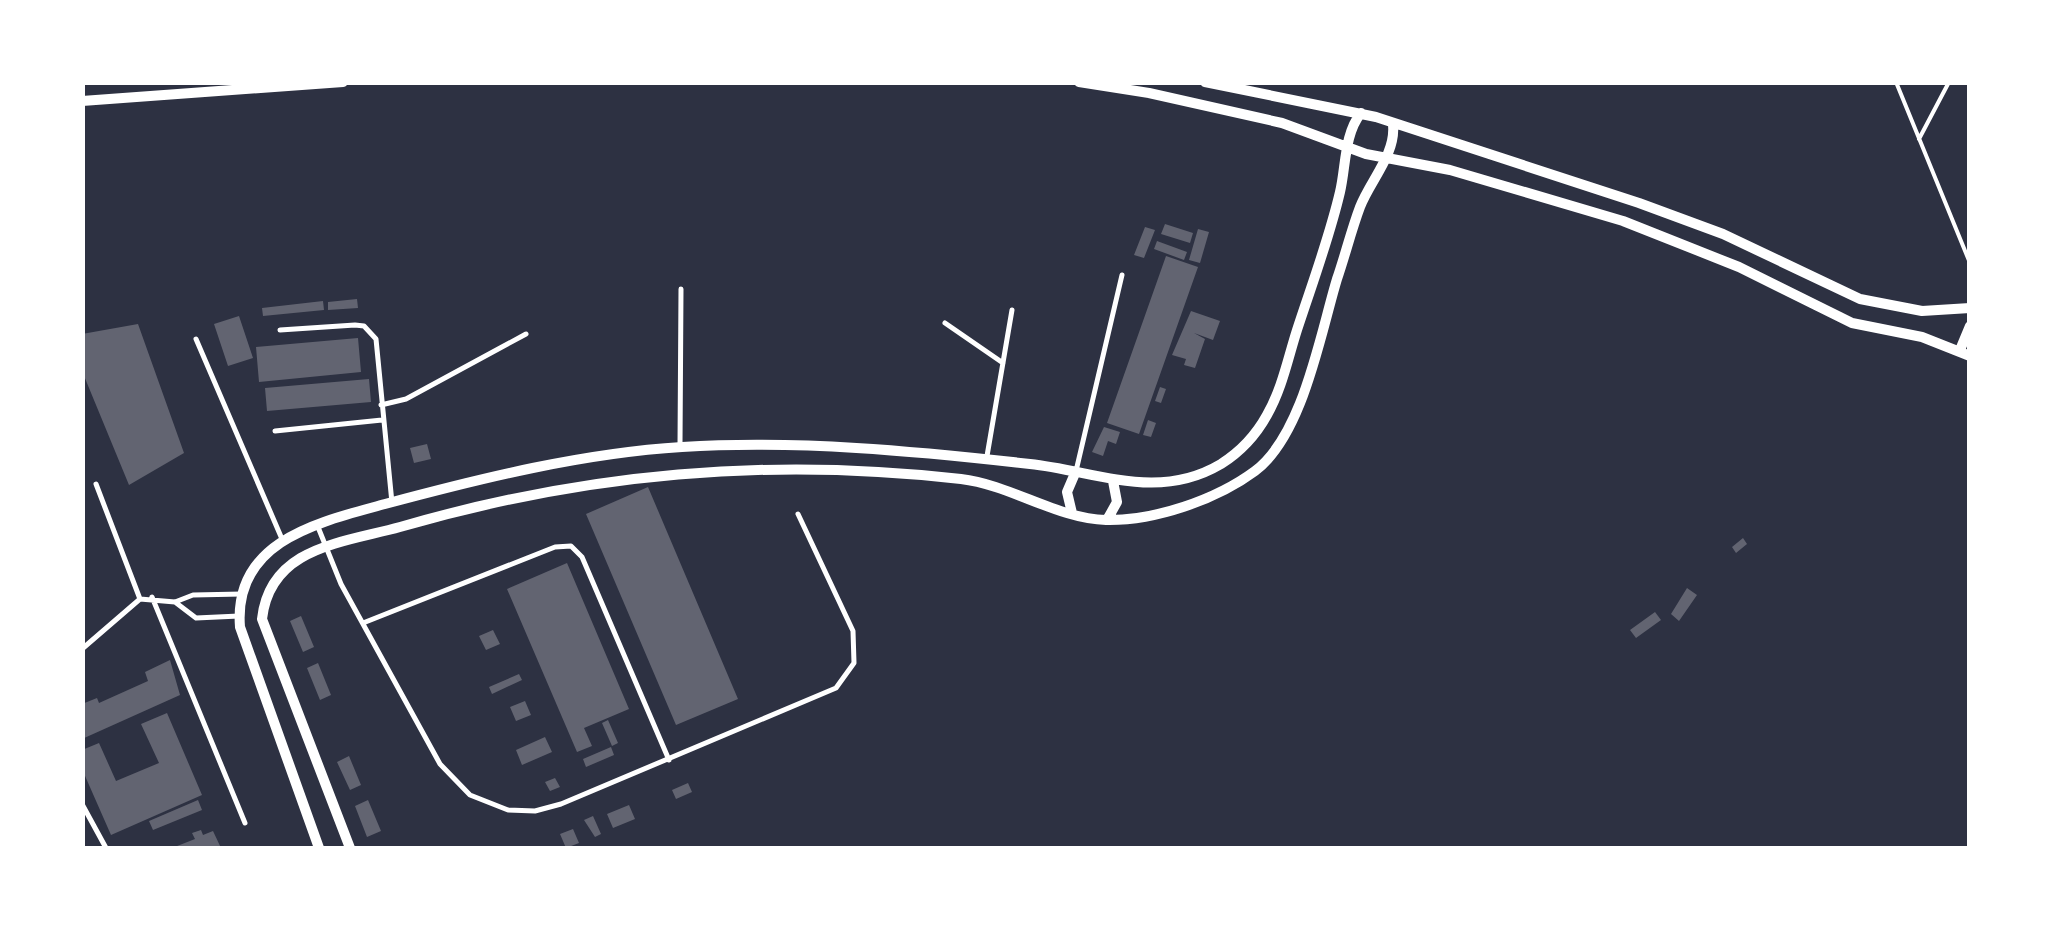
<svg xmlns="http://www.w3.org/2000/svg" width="2052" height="931" viewBox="0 0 2052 931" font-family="'Alegreya Sans',sans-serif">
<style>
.building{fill:#626471}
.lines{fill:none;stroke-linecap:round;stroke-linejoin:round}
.path{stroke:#fff;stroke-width:4}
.service{stroke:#fff;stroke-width:5}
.minor{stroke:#fff;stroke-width:10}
</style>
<rect width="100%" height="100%" fill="#2d3142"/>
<!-- building -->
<path class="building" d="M1165 224 1193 233 1190 243 1161 234Z
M1145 227 1155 230 1144 258 1134 255Z
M1198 229 1209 232 1200 263 1189 260Z
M1157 241 1187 252 1184 260 1154 249Z
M1166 256 1198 267 1139 434 1107 423Z
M357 299 358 308 328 310V302Z
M323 301 324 310 263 316 262 308Z
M1191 311 1220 321 1213 340 1194 333 1205 339 1195 368 1184 365 1186 359 1172 355Z
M239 316 253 358 228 366 214 324Z
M138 324 184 453 129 485 82 371V334Z
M358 338 361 372 259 382 256 347Z
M369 379 371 402 267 411 265 388Z
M1160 387 1166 389 1161 403 1155 401Z
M1148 420 1156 423 1151 437 1143 435Z
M1104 427 1120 432 1116 444 1108 441 1103 456 1092 452Z
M427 444 431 459 414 463 410 448Z
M648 487 738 699 676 725 586 514Z
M1743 538 1747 544 1736 553 1732 547Z
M567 563 629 709 584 728 592 746 577 752 507 589Z
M1687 588 1697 595 1679 621 1671 614Z
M1655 612 1661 620 1636 638 1630 630Z
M301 616 314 647 303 652 290 621Z
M493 630 500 644 486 650 479 636Z
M170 660 180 695 82 739V704L97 698 99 703 148 681 145 672Z
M318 663 331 695 320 700 307 668Z
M519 674 522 680 492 694 489 687Z
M525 701 531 715 516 721 510 707Z
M167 713 202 795 111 835 82 769V750L99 743 116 781 159 763 141 724Z
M608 720 618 743 612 746 602 723Z
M545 737 552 752 522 765 516 750Z
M611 747 614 755 586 767 583 759Z
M349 756 361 785 350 790 337 762Z
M555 778 560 787 550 791 545 782Z
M688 783 692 792 676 799 672 790Z
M198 800 202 810 153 830 149 821Z
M368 800 381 831 367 837 355 806Z
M629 805 635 819 613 828 607 814Z
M593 816 601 834 595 837 584 820Z
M573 829 579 843 566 848 560 834Z
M201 830 203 835 213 831 221 848H172L195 839 192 833Z"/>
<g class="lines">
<!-- path -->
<path class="path" d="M1896 82 1970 263
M1919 139 1949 82"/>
<!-- service -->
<path class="service" d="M945 323 1003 363
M280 330 355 325 364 326 376 339 392 503
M196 339 282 539
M381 405 406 399 526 334
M275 431 382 420
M680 444 681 289
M987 456 1012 310
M1076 471 1122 275
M96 484 140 599
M318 527 341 584 440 764 470 795 508 810 535 811 561 804 836 688 854 663 853 631 798 514
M152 597 245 823
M175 602 196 618 239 616
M363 623 555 547 571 546 582 557 669 760
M82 649 140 599 175 602 193 595 242 594
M82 804 106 848"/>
<!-- minor -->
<path class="minor" d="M1079 82 1149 93 1282 123 1366 154 1450 170 1623 221 1739 267 1852 323 1922 337 1970 356
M1205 82 1376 117 1639 203 1723 234 1860 299 1922 311 1970 308
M82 101 343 82
M1960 350 1970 326
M1072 513 1067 492 1076 471
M1107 520 1117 502 1113 481
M319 848 240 627C233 540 320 522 385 504 482 478 583 453 682 447 798 440 915 451 1030 464 1096 471 1157 502 1221 464 1240 452 1256 435 1267 415 1282 389 1288 358 1297 330 1312 284 1329 239 1340 192 1346 167 1344 134 1361 113
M350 848 262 619C270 547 342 543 400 527 586 473 769 457 961 479 1011 485 1058 519 1106 520 1154 521 1216 500 1255 471 1303 435 1320 335 1337 279 1345 256 1351 231 1360 207 1370 181 1396 154 1393 125"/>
</g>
<!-- border -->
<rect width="2052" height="931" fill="none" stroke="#ffffff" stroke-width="170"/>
</svg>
